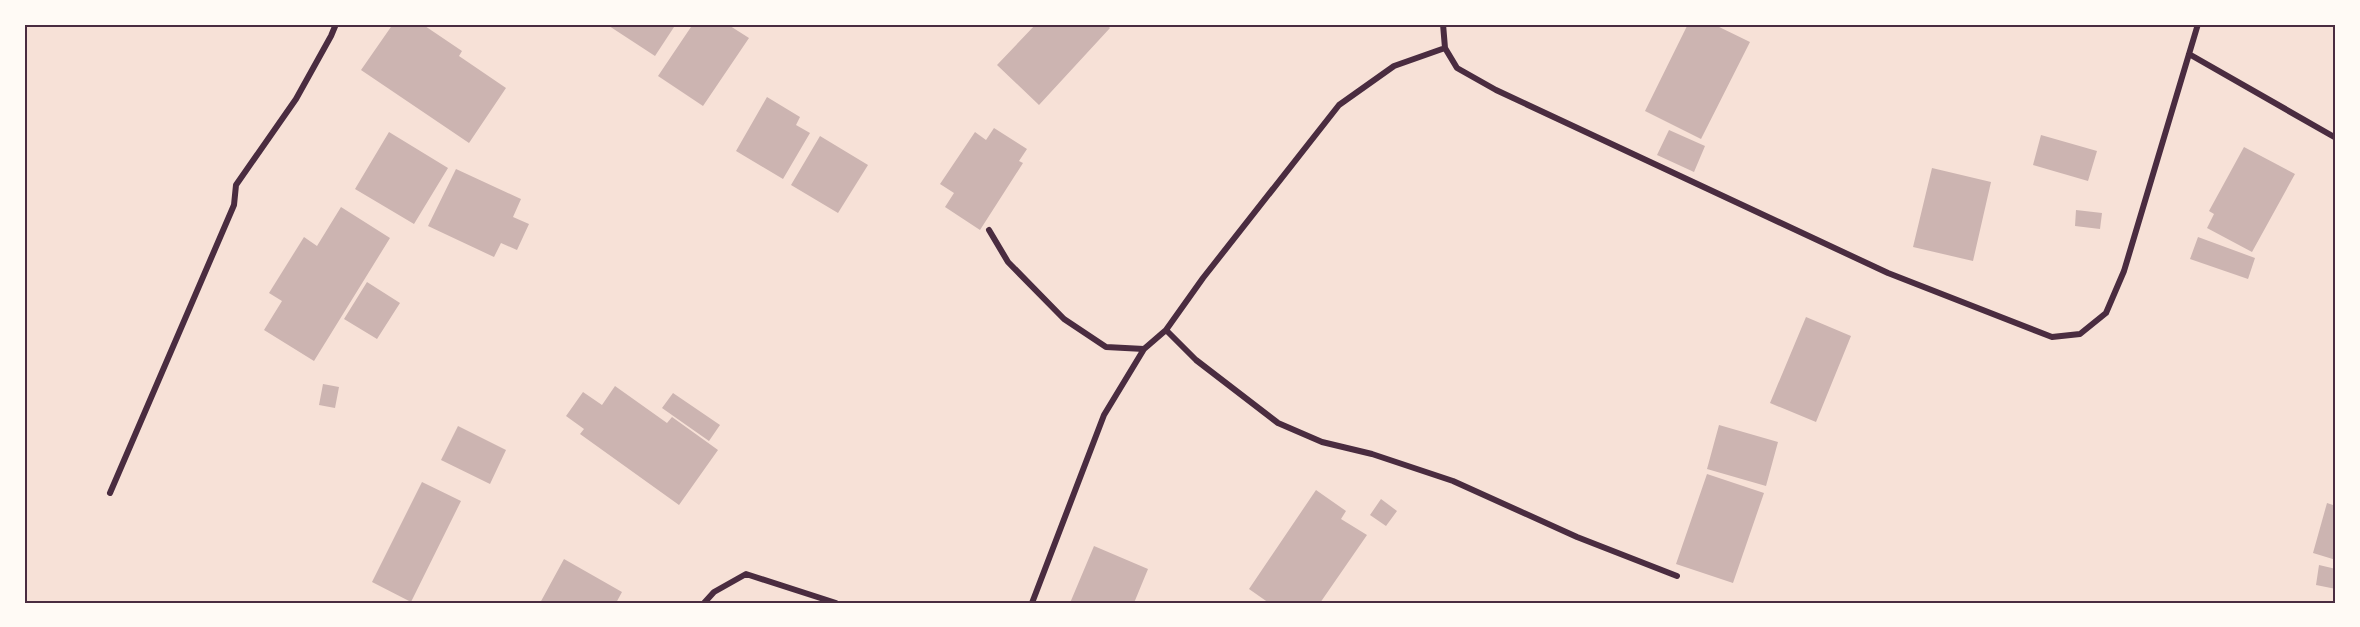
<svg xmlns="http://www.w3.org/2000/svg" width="2360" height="627" viewBox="0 0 2360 627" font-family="Inter,sans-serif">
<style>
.building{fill:#ccb4b1}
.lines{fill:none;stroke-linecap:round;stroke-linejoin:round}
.minor{stroke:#4a2c40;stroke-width:6}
.neatline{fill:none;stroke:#4a2c40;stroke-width:2}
</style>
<rect width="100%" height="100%" fill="#f7e1d7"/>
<!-- building -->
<path class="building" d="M393 24H422L462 51 459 56 506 88 469 143 361 70Z
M606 24H676L655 56Z
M693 24H727L749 38 703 106 658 76Z
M1036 24H1106L1110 28 1039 105 997 65Z
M1688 24H1713L1750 42 1701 139 1645 111Z
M767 97 800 117 796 125 810 133 783 179 736 151Z
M994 128 1027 149 1019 161 1023 163 980 230 945 207 954 193 940 184 975 132 986 140Z
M1669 130 1705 146 1694 172 1657 155Z
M389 132 448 168 414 224 355 189Z
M2041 135 2097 151 2088 181 2033 165Z
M820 136 868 165 838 213 791 185Z
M2244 147 2295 174 2252 252 2207 228 2214 214 2209 211Z
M1932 168 1991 182 1973 261 1913 247Z
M456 169 521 199 513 217 529 224 517 250 501 243 494 257 428 226Z
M341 207 390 238 314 361 264 330 282 301 269 293 304 237 317 246Z
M2076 210 2102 213 2100 229 2075 226Z
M2198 237 2255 258 2248 279 2190 259Z
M367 282 400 303 377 339 344 319Z
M1806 317 1851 336 1816 422 1770 403Z
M323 384 339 387 335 408 319 405Z
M615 386 667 423 672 417 718 450 679 505 580 434 584 429 566 416 583 392 602 405Z
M673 393 720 425 709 441 662 408Z
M1719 425 1778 442 1766 486 1707 469Z
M458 426 506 450 490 484 441 460Z
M1707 474 1764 493 1733 583 1676 564Z
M422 482 461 501 411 602 372 582Z
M1316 490 1346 511 1341 519 1367 535 1320 603H1269L1249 589Z
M1381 499 1397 511 1386 526 1370 515Z
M2327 503 2336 506V560L2313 553Z
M1094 546 1148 569 1134 603H1070Z
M564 559 622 592 616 603H540Z
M2319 565 2336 569V589L2316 585Z"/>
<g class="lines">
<!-- minor -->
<path class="minor" d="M1443 24 1445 48 1457 68 1496 90 1888 273 2052 337 2080 334 2106 313 2124 271 2198 24
M2189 54 2336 138
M989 230 1008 262 1064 319 1106 347 1144 349 1166 330 1203 278 1339 105 1394 66 1445 48
M1166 330 1196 360 1278 423 1322 442 1372 454 1453 481 1577 537 1677 576
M110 493 234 205 236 185 296 99 331 36 336 24
M704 603 714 592 746 574 836 603
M1032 603 1104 415 1144 349"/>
</g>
<!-- border -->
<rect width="2360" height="627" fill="none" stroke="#fffaf5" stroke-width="51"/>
<rect x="26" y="26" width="2308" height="576" class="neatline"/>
</svg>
